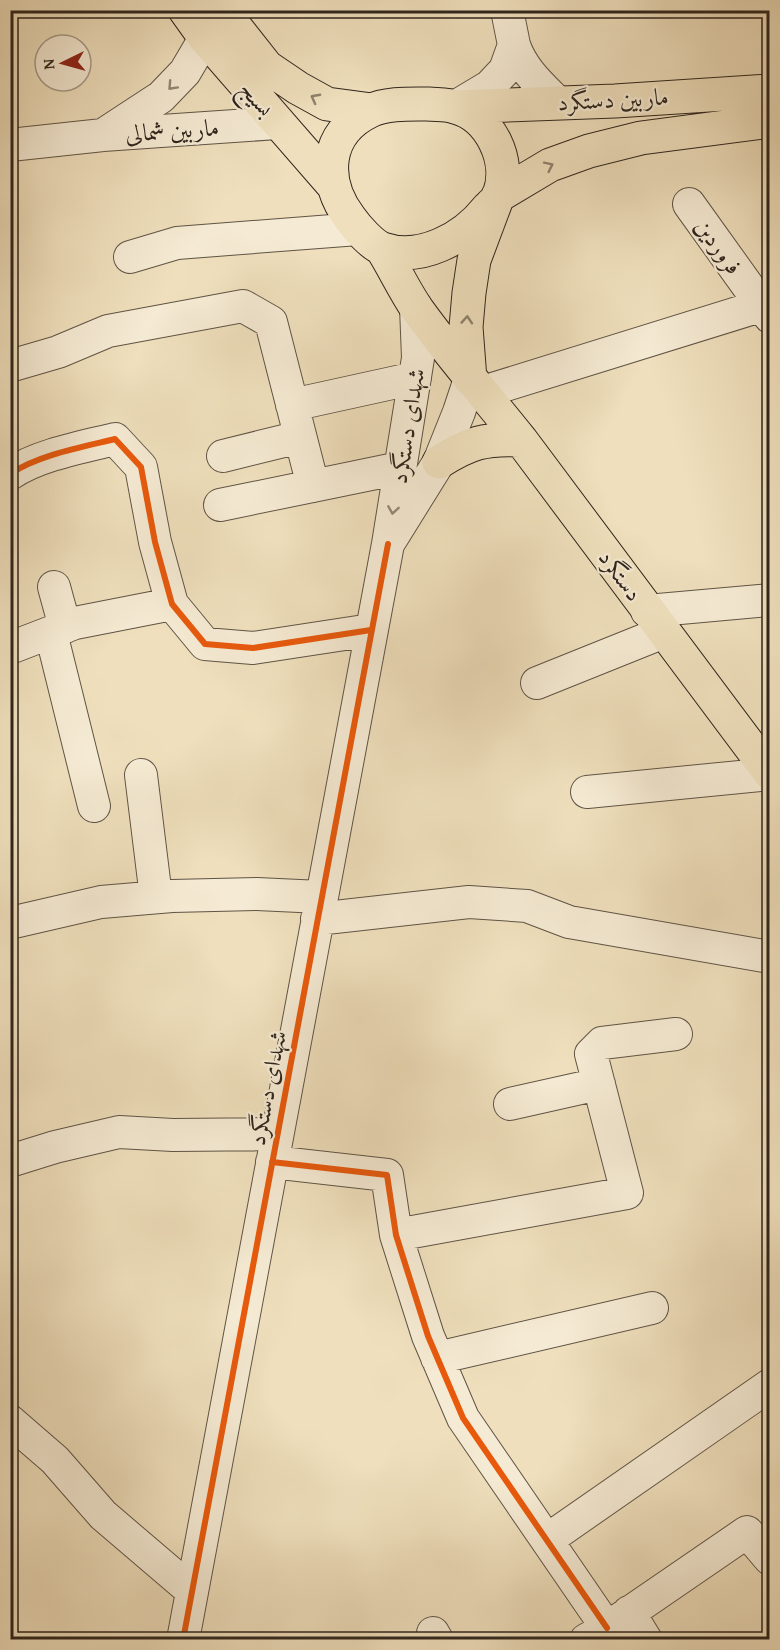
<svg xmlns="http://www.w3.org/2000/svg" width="780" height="1650" viewBox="0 0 780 1650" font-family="'Gentium Book Plus',Amiri,serif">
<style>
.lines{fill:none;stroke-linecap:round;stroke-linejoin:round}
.minor-casing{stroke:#5f5445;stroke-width:34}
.major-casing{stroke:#2f251d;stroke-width:35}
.minor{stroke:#f5ead3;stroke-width:32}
.major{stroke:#efdfbc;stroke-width:33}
.cycleway-casing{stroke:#f5ead3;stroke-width:10}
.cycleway{stroke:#e8590c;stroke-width:6}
.oneway{stroke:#928878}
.oneway2{stroke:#8f826c}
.labels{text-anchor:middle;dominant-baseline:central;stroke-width:4.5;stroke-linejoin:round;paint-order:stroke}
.street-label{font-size:24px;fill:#2f251d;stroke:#f5ead3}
</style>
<rect width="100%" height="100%" fill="#efdfbc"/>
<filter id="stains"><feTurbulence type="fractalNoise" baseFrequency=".00333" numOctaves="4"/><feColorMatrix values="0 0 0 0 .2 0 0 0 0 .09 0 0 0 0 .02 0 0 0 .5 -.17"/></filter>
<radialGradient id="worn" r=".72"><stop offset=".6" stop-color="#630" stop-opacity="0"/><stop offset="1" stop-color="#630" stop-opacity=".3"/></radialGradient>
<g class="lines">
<defs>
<path id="minor" d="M507 10 514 45
M455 107 490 86 505 70 514 45C522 69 540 85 557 102
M106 133 161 97 185 72 205 38
M10 145 103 135 277 123
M689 204 770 317
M130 257 177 243 358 229
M416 307 418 358 388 544 439 462 459 412 470 379
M10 366 58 352 108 331 243 306 271 322 313 486
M483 392 770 303
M292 405 415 378
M223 456 300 437
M10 474C38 455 82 447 115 439L141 467 155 542 172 604 205 644 253 648 371 630
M220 505 400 468
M54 587 65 627
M647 611 770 600
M51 633 94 806
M10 648 75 623 172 604
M537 683 664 632
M141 775 156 897
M587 792 770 774
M317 919 469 902 527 906 569 922 770 957
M10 923 101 902 172 896 257 894 321 897
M510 1104 599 1084
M10 1161 55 1147 119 1132 173 1135 277 1134
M272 1162 387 1175 396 1235 428 1336 463 1418 607 1628
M396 1235 627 1193 591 1054 602 1043 676 1034
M437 1358 652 1308
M10 1421 55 1460 103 1515 192 1591
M547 1540 770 1385
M629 1612 646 1640
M433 1633 437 1640
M183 1640 388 544
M586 1640 607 1628 747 1532 770 1559"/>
<path id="major" d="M185 10 205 38 332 184
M222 10 267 67 298 88 327 104 372 110
M428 104C437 105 447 104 455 107 490 116 512 161 499 195 497 200 491 205 487 209 464 238 421 262 383 249 372 245 357 228 350 218 322 181 324 133 370 111 386 103 410 104 428 104Z
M455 107 615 101 770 91
M382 249C394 268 404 290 417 309 450 355 486 396 521 440L770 773
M470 379 466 327 469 293 474 260 498 196 550 165 589 151 641 138 770 121
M439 462C469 443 485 438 521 440"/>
</defs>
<!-- minor casing -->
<use href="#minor" class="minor-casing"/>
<!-- major casing -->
<use href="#major" class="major-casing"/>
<!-- minor -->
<use href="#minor" class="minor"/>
<!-- major -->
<use href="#major" class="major"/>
<defs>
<path id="cycleway" d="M10 474C38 455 82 447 115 439L141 467 155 542 172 604 205 644 253 648 371 630
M272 1162 387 1175 396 1235 428 1336 463 1418 607 1628
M183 1640 388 544"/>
</defs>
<!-- cycleway casing -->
<use href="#cycleway" class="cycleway-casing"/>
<!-- cycleway -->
<use href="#cycleway" class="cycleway"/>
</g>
<!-- one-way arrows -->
<defs><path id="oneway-chevron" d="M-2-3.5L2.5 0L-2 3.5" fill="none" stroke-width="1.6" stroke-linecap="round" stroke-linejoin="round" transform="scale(1.5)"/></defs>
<g class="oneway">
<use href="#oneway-chevron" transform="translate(172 86) rotate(133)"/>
<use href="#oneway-chevron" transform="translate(393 510) rotate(99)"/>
</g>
<g class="oneway2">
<use href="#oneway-chevron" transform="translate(315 98) rotate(-152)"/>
<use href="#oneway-chevron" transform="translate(549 166) rotate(-26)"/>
<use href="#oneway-chevron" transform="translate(467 320) rotate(-86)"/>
</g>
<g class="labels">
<!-- street labels -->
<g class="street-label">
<text transform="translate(257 98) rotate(49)">بسیج</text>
<text transform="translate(613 99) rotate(-3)">ماربین دستگرد</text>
<text transform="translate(172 130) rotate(-4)">ماربین شمالی</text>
<text transform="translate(719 246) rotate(54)">فروردین</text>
<text transform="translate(407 426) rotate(-81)">شهدای دستگرد</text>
<text transform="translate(621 575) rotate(54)">دستگرد</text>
<text transform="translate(267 1088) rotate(-79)">شهدای دستگرد</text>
</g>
</g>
<!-- margin -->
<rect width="780" height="1650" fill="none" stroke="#efdfbc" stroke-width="36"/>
<rect x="12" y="12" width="756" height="1626" fill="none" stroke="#2f251d" stroke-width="3"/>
<rect x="18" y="18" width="744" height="1614" fill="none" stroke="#2f251d" stroke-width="1.5"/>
<!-- north arrow -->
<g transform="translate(63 63) rotate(265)"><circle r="28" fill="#f5ead3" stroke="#a69b8a" stroke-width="1.5"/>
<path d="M0-4.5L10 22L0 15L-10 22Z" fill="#8f2418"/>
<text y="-9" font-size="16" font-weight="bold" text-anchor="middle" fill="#2f251d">N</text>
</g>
<rect width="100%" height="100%" filter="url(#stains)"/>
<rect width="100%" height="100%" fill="url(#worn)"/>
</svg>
